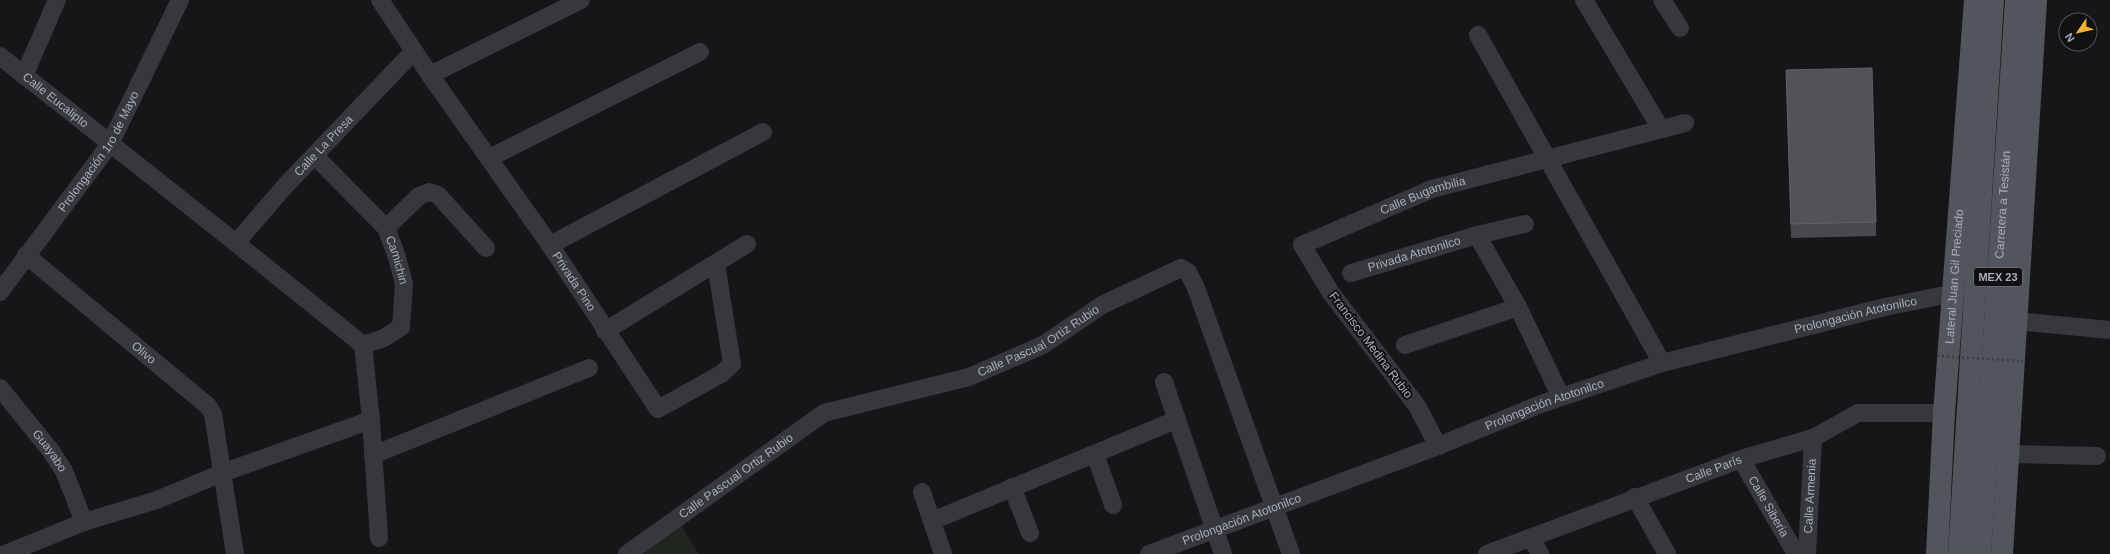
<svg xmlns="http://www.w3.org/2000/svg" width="2110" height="554" viewBox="0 0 2110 554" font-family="Helvetica,sans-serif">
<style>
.green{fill:#1e261f}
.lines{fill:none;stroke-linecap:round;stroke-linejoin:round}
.minor{stroke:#37383d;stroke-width:18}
.major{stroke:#53555c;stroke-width:22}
.path-bridge{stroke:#3d3f44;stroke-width:2.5;stroke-dasharray:2 3;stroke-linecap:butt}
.wall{fill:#47494d}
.building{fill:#525359;stroke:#5f6168}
.labels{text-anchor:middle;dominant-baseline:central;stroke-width:4;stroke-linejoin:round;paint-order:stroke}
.shield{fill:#111113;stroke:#7b7e86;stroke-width:1}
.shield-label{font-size:11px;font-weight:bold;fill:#a8adb8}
.street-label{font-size:12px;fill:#a8adb8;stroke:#111113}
</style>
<rect width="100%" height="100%" fill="#161618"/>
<!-- green -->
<path class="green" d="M679 522 699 554H624Z"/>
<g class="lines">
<!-- minor -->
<g class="minor">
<path id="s1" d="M380 0 430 75 550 245 658 409 721 374 732 364 716 264"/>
<path d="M1584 0 1661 129"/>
<path d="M1662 0 1680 28"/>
<path d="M1478 35 1662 363"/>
<path id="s2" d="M0 56 236 243 363 345 371 420 379 538"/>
<path d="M430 75 581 0"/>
<path d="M24 76 57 0"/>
<path id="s3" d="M315 156 386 228 396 254 404 284 401 327 384 338 363 345"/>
<path d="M489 158 700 52"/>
<path d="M386 228 419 196 429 192 438 195 486 248"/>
<path d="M1477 235 1518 307 1561 397"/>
<path id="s4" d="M236 243 285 186 414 51"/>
<path d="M550 245 763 132"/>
<path id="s5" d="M26 255 208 406 213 414 235 554"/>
<path id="s6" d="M1351 273 1477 235 1525 224"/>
<path id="s7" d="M0 292 110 144 180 0"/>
<path d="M2016 321 2110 330"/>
<path d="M605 331 747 244"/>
<path d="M1405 345 1518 307"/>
<path d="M1164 382 1223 554"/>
<path id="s8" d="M0 388 51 451 64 471 84 522"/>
<path id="s9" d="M1438 446 1417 406 1331 293 1302 245 1432 189 1685 123"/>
<path d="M1095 454 1113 505"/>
<path d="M2008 454 2097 456"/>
<path d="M373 455 589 368"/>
<path id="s10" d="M1741 459 1796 554"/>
<path d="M1012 487 1030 533"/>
<path d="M922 492 943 554"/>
<path d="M1635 497 1667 554"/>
<path d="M932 521 1176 420"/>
<path d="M1531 538 1540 554"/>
<path d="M5 554 84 522 157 500 222 473 371 420"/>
<path id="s11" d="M627 554 824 413 969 377 1043 345 1102 305 1181 268 1188 272 1196 288 1291 554"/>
<path id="s12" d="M1149 554 1438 446 1541 404 1662 363 1885 307 1940 296H1953"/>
<path id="s13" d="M1487 554 1741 459 1813 438 1858 413H1944"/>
<path id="s14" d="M1807 554 1813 438"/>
</g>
<!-- major -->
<g class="major">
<path id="s15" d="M1937 554 1944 413 1975 0"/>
<path d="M1959 554 1993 0"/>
<path id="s16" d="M1980 554 2016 0"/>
<path d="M2002 554 2036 0"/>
</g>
<!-- path-bridge -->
<path class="path-bridge" d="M1937 356 2023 361"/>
</g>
<!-- wall -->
<path class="wall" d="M1786 70 1876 222V236L1791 238Z"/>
<!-- building -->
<path class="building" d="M1872 68 1876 222 1791 224 1786 70Z"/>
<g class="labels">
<!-- shield labels -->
<rect class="shield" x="1974" y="268" width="48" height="18" rx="3"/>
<g class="shield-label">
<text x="1998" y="277">MEX 23</text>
</g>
<!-- street labels -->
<g class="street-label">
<text stroke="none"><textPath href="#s2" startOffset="71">Calle Eucalipto</textPath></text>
<text stroke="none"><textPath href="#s4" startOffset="131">Calle La Presa</textPath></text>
<text stroke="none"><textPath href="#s7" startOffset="172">Prolongación 1ro de Mayo</textPath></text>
<text stroke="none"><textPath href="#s9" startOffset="374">Calle Bugambilia</textPath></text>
<text stroke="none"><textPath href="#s16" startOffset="350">Carretera a Tesistán</textPath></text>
<text stroke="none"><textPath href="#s6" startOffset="66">Privada Atotonilco</textPath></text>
<text stroke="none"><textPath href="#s3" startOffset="135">Camichin</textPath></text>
<text stroke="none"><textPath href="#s15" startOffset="278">Lateral Juan Gil Preciado</textPath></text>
<text stroke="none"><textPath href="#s1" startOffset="342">Privada Pino</textPath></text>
<text stroke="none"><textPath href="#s12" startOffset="747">Prolongación Atotonilco</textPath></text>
<text stroke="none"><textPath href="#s11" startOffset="470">Calle Pascual Ortiz Rubio</textPath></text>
<text transform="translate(1371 345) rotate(53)">Francisco Medina Rubio</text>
<text stroke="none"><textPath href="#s5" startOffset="153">Olivo</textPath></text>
<text stroke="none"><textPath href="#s12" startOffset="423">Prolongación Atotonilco</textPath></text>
<text stroke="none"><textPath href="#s8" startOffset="80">Guayabo</textPath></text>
<text stroke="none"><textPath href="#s13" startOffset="242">Calle París</textPath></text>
<text stroke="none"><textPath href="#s11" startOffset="134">Calle Pascual Ortiz Rubio</textPath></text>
<text stroke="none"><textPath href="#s14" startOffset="58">Calle Armenia</textPath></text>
<text stroke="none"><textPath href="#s10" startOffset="55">Calle Siberia</textPath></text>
<text stroke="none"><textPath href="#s12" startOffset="99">Prolongación Atotonilco</textPath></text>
</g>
</g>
<!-- north arrow -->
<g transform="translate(2078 32) rotate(236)"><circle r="19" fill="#111113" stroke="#4d4f55"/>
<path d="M0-3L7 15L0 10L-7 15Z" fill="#f2b134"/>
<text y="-6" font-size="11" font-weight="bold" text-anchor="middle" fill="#a8adb8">N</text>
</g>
</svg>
